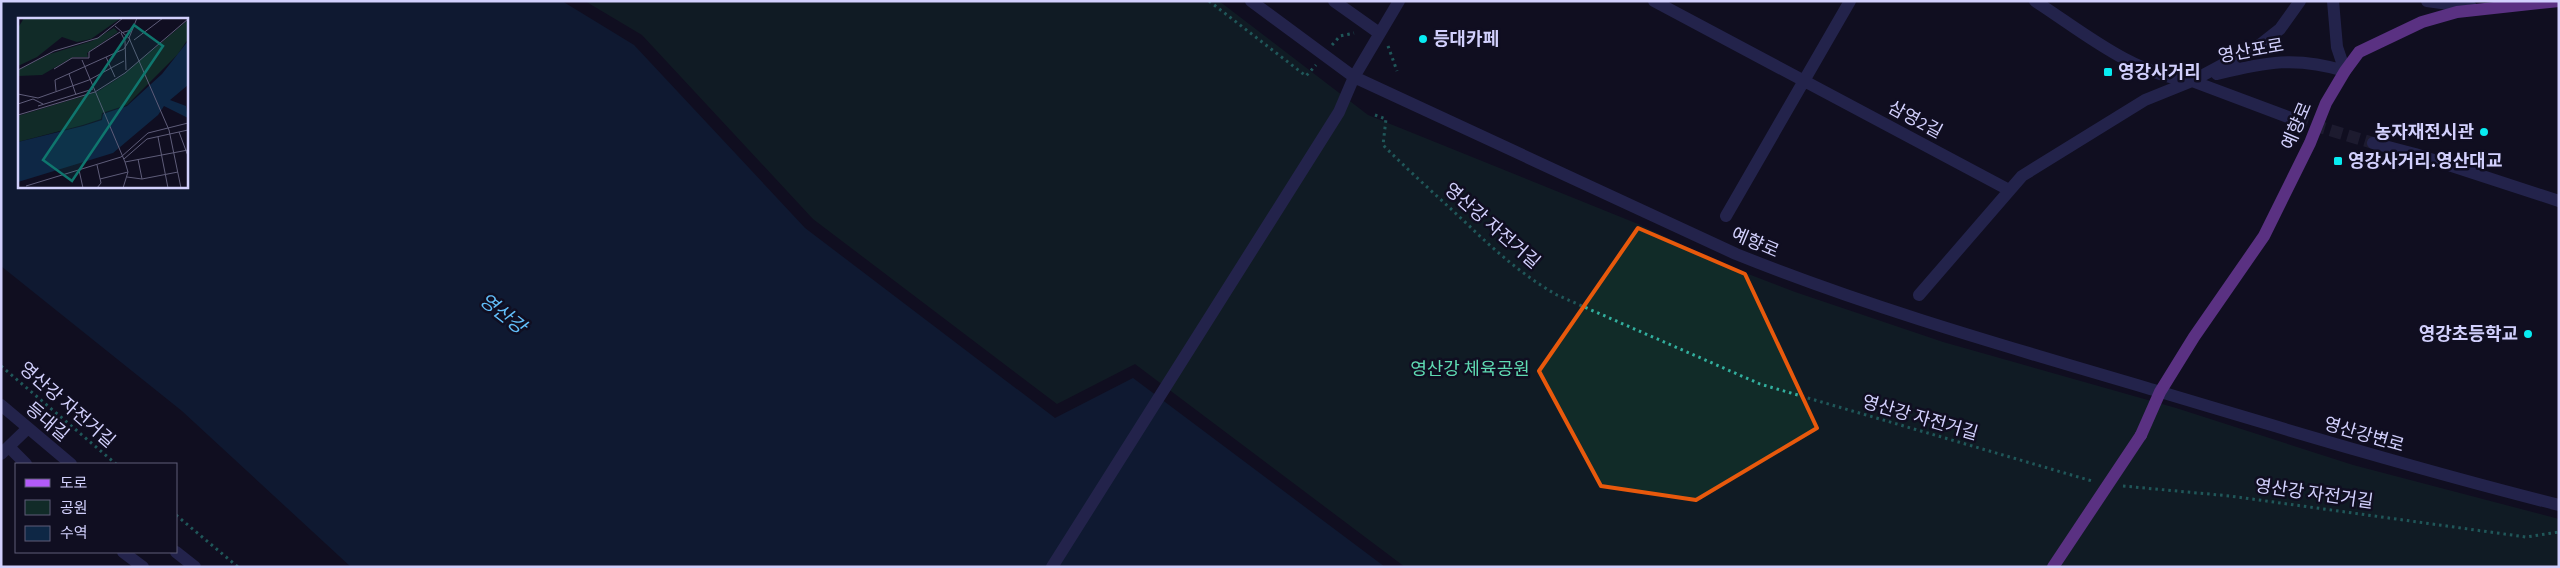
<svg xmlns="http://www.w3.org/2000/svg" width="2560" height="568" viewBox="0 0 2560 568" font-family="'Source Sans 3','Noto Sans KR',sans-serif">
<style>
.green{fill:#112b28}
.water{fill:#0e2745;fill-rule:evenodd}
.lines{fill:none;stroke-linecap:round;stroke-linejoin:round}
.minor-tunnel{stroke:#2d2b42;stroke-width:12;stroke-dasharray:12 6;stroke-linecap:butt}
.path{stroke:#32af9e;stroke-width:3;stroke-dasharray:2.5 4;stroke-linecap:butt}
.minor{stroke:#3b3d7f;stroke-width:12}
.major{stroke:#b35bf9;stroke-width:12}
.major-bridge{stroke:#b35bf9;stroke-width:12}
.marked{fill:none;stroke:#e8590c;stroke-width:4;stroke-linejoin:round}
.poi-dot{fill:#08ebf1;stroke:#100e21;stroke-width:2}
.labels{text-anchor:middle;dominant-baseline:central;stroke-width:5;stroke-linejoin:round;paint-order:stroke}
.poi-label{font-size:18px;font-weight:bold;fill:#d2d0fd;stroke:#100e21;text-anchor:start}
.street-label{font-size:18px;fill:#d2d0fd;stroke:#100e21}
.park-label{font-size:18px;fill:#5fdbb3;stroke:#100e21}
.water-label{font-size:19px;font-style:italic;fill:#62bffa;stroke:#100e21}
.inset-road{fill:none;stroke:#5e5c79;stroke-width:1}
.view{fill:#0f766e;fill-opacity:0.15;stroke:#0f766e;stroke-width:2.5}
.inset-edge{fill:none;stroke:#d2d0fd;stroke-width:2.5}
</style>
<rect width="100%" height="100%" fill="#100e21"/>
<!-- green -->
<path class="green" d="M585 1H1219L1368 115 1638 224 1730 267 1795 292 1943 342 2176 408 2353 465 2559 519V567H1405L1135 364 1057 404 813 219 642 35Z"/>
<!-- water -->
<path class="water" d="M1 1H562L634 45 805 228 1055 418 1133 378 1385 567H351L182 411 1 266ZM19 19H186V186H19Z"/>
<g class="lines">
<!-- minor-tunnel -->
<path class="minor-tunnel" d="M2296 120 2373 143"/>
<!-- path -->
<path class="path" d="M1209 1 1306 76 1316 65
M1332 45 1340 36 1354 33
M1388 46 1397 71
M1375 115 1386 119 1383 145C1409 171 1437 196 1464 221 1493 249 1522 275 1557 295L1760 384 2092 481
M1 366 116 464
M2123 486 2230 496 2526 537 2559 532
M176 515 238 567"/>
<!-- minor -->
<path class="minor" d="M1251 1 1354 77 1736 254C1870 308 2008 347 2147 388 2284 429 2420 470 2559 505
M1334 1 1379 33
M1654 1 2009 190
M2035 1C2083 32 2132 74 2191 81
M2333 1 2337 47 2345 71
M2427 1 2471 7
M2217 74C2266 62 2296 56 2345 71
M2192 81 2296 120
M2373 143 2415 154 2559 201
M1726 216 1850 1
M1919 295 2022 176 2145 100 2192 81 2261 44 2280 29 2300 1
M1 405 71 464
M9 447 26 464
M1 454 28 428
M123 552 143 567
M176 552 195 567
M1052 567 1339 112 1354 77 1399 1"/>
<!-- major -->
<path class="major" d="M2141 435 2160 392 2194 337 2264 236 2310 143 2326 103 2345 71 2359 52 2422 22 2457 12 2559 1"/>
<!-- major-bridge -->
<path class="major-bridge" d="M2053 567 2141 435"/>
</g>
<!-- marked area -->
<path d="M0 0H2560V568H0ZM1638 228 1745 274 1817 428 1696 500 1601 486 1539 371Z" fill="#100e21" fill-opacity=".55" fill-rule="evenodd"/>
<path class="marked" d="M1638 228 1745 274 1817 428 1696 500 1601 486 1539 371Z"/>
<!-- markers -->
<g class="poi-dot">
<circle cx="1423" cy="39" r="5"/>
<rect x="2103" y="67" width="10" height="10" rx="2.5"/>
<circle cx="2484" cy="132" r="5"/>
<rect x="2333" y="156" width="10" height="10" rx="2.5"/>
<circle cx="2528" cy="334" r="5"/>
</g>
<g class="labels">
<!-- poi labels -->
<g class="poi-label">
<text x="1433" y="39">등대카페</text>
<text x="2118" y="72">영강사거리</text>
<text x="2474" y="132" text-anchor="end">농자재전시관</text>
<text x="2348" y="161">영강사거리.영산대교</text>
<text x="2518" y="334" text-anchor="end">영강초등학교</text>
</g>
<!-- street labels -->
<g class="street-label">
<text transform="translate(2251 51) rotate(-10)">영산포로</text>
<text transform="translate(1915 120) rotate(28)">삼영2길</text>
<text transform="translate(2297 126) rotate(-67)">예향로</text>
<text transform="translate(1492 226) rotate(41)">영산강 자전거길</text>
<text transform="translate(1755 243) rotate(23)">예향로</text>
<text transform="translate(67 405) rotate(41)">영산강 자전거길</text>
<text transform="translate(1920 418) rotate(16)">영산강 자전거길</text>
<text transform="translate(47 422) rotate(40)">등대길</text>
<text transform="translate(2364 435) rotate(16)">영산강변로</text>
<text transform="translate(2314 494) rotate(8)">영산강 자전거길</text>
</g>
<!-- park labels -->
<g class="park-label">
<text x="1470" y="369">영산강 체육공원</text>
</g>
<!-- water labels -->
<g class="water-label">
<text transform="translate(502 314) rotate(38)">영산강</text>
</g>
</g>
<!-- overview -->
<g transform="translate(18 18)">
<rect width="170" height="170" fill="#100e21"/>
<path d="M6 0H103L73 21 59 24 44 19 19 39 0 48V10ZM170 2V21L160 36 109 87 84 95 83 101 65 107 0 124V98L79 74 104 58ZM96 10 100 14 69 35 70 39H55L24 57 0 58V52L32 36 74 23Z" fill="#112b28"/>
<path d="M170 23V67L152 82 168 88 170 100 146 88 140 97 95 135 0 164V124L65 108 84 102 85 96 109 88 144 56Z" fill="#0e2745"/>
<path class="inset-road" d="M119 0 111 20 151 112 163 170M116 22 145 0M88 39 97 59M64 42 107 144 110 154 105 170M36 51 54 40H71V34L102 14M0 52 36 33 80 20 105 0M108 52 107 23 103 15 113 12M51 56 58 77M38 73 37 62 106 31 112 21 97 8M0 76 20 80 71 62 106 43M0 86 15 81 25 86M20 88 75 71M0 97 77 74 107 55 170 1M161 114 170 138M140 119 150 170M106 141 129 121 170 112M120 141 124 161M107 144 170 132M79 147 83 165 79 170M61 152 65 170M109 159 124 161 160 154M82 161 110 154M8 168 103 139 130 115 170 105"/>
<path class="view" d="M116 7 145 28 54 163 25 142Z"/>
<rect width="170" height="170" class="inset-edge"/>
</g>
<!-- border -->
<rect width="2560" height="568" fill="none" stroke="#d2d0fd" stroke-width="5"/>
<!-- legend -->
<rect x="15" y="463" width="162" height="90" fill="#100e21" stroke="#5e5c79"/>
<rect x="25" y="479" width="25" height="8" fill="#b35bf9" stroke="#5e5c79"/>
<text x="60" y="488" font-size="15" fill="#d2d0fd">도로</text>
<rect x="25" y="500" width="25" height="15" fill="#112b28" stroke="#5e5c79"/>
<text x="60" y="513" font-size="15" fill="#d2d0fd">공원</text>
<rect x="25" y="526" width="25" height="15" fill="#0e2745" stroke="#5e5c79"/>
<text x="60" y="538" font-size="15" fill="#d2d0fd">수역</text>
</svg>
